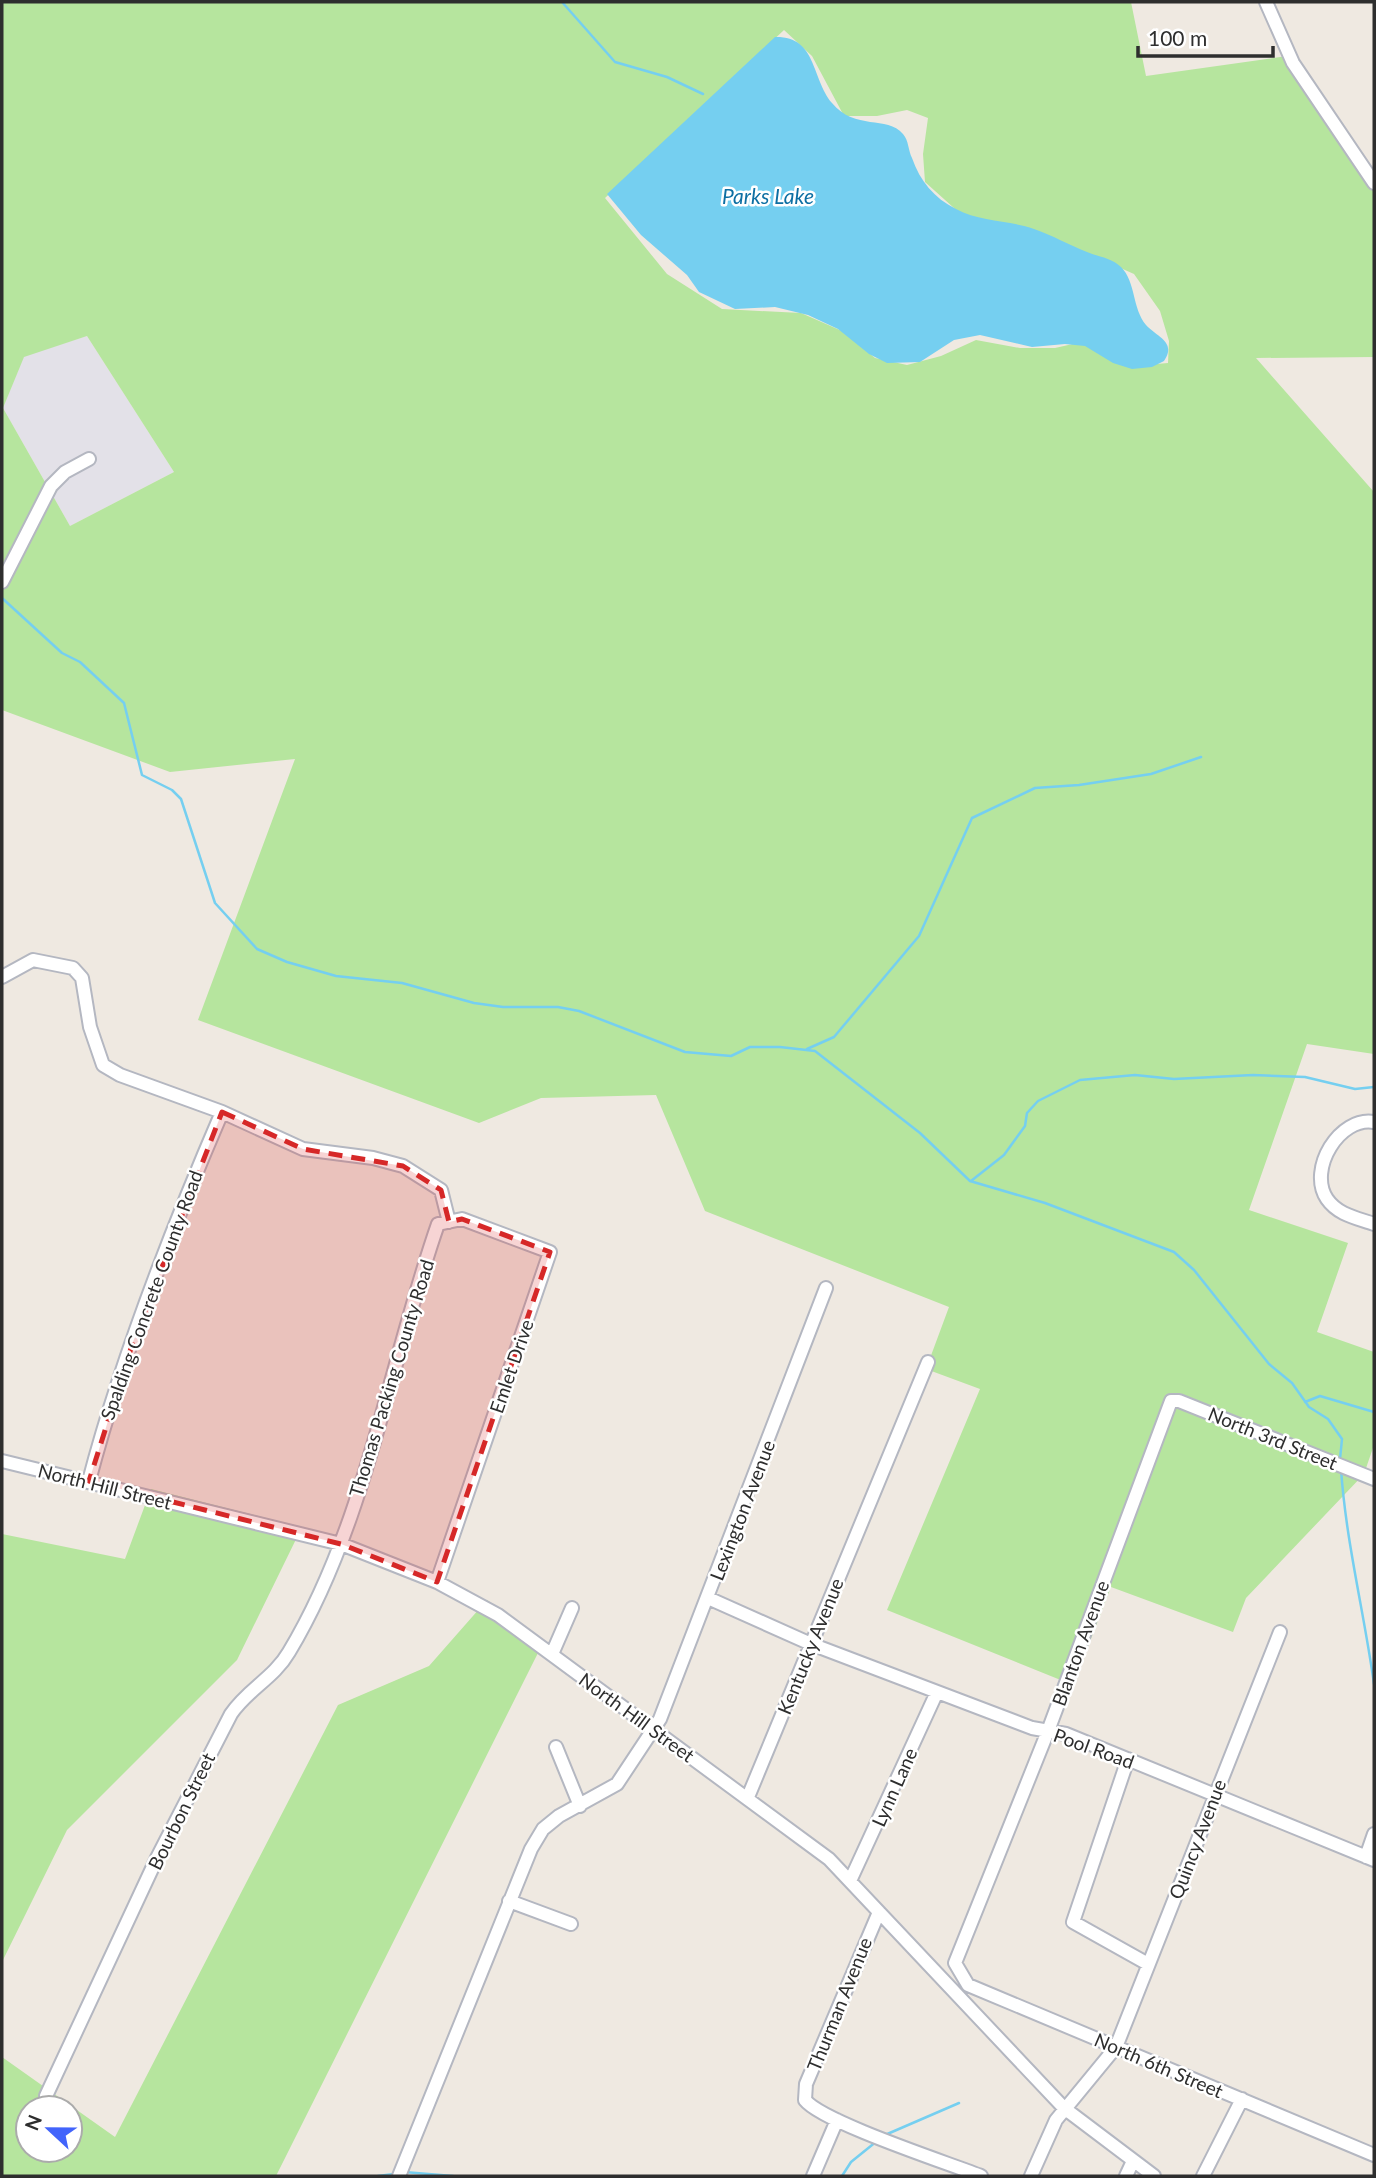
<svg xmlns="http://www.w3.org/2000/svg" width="1376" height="2178" viewBox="0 0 1376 2178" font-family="Lato,sans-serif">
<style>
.industrial{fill:#e3e1e8}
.green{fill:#b6e59e;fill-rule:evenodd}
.water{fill:#75cff0}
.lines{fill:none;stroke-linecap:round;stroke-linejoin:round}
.stream{stroke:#75cff0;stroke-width:2.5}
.minor-casing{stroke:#b4b7c1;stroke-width:16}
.minor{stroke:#fff;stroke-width:12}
.marked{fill:#d62828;fill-opacity:0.2;stroke:#d62828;stroke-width:5;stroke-dasharray:14 9;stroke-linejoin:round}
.labels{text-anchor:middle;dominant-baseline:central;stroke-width:5;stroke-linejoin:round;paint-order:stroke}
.street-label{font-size:19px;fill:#2e2e2e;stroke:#fff}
.water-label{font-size:21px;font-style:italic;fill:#0d6fa3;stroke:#fff}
</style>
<rect width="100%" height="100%" fill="#efe9e1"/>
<!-- industrial -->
<path class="industrial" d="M87 336 174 472 70 526 3 408 24 356Z"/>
<!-- green -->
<path class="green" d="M2 2H1131L1146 76 1287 56 1374 184V357L1256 358 1374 492V1054L1307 1044 1249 1210 1348 1243 1317 1332 1374 1352V1445L1364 1474 1246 1598 1233 1632 1111 1587 1073 1685 887 1610 980 1389 926 1369 949 1307 705 1211 656 1095 541 1098 479 1123 198 1020 295 759 170 772 2 710ZM784 30 812 56 844 116H877L907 110 928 118 923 154 925 182 964 217 1046 235 1134 274 1160 311 1169 341 1168 363 1134 366 1086 341 1055 348H1020L976 340 941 356 907 365 875 358 842 331 801 313 722 309 667 274 605 198ZM87 336 174 472 70 526 3 408 24 357Z
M151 1489 302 1527 237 1660 67 1830 2 1962V1534L125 1559Z
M487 1600 544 1641 276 2176H2V2057L115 2137 338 1705 429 1666ZM28 2108H70V2150H28Z"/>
<!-- water -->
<path class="water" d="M775 37C817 36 811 78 832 103 855 131 887 115 903 134 909 141 908 150 912 158 920 181 934 198 956 209 980 222 1009 220 1034 229 1052 235 1069 245 1087 252 1099 257 1112 258 1121 267 1136 282 1132 308 1146 325 1157 337 1177 342 1164 361L1152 367 1132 369 1113 363 1085 346 1065 344 1032 347 980 335 954 340 920 362 887 363 869 354 838 329 808 315 775 307 735 309 699 292 687 275 641 235 607 194Z"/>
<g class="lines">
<!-- stream -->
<path class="stream" d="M562 2 615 62 667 77 703 94
M2 598 62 653 80 662 124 703 142 775 172 790 181 799 215 903 257 949 287 962 336 976 402 983 474 1003 503 1007H558L579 1011 685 1052 731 1056 750 1047H780L815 1051 920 1133 970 1181 1045 1203 1174 1252 1194 1270 1269 1364 1292 1383 1309 1407 1328 1419 1342 1439 1340 1459
M807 1049 834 1037 919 936 972 818 1035 788 1079 785 1151 774 1201 757
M971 1181 1004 1155 1025 1126 1027 1113 1038 1101 1080 1080 1135 1075 1174 1079 1253 1075 1305 1077 1355 1089 1374 1087
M1305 1402 1320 1396 1374 1412
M1341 1469C1346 1542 1364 1612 1374 1684
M885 2135 959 2103
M404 2172 453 2176
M378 2176 394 2174
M842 2176 851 2162 877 2141"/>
<defs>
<path id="minor" d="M1266 2 1293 63 1374 183
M2 582 51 486 65 472 89 459
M2 977 33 960 73 968 82 978 90 1027 103 1065 120 1075 222 1112 303 1149 373 1158 403 1166 441 1190 449 1222
M1374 1122C1340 1116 1307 1169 1327 1199 1338 1215 1357 1218 1374 1224
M2 1461 341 1544 437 1582 498 1615 829 1859 1064 2108 1154 2176
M1374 1479 1179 1401H1171L1048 1731 955 1963 968 1985 1374 2155
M89 1481C121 1359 172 1228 222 1112
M708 1598 811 1644 1032 1728 1066 1734 1374 1860
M552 1654 572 1608
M556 1747 580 1806
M1128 1759 1073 1922 1148 1964
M748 1797 928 1362
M1366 1857 1374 1834
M850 1881 937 1692
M509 1901 571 1924
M879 1912 806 2084 805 2100C822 2122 948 2163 981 2176
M46 2096 157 1858 231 1714C248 1689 274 1678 289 1652 366 1524 389 1364 438 1224L462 1219 550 1252 437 1582
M399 2176 531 1849 543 1829 559 1816 617 1784 660 1719 826 1288
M813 2176 837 2120
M1031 2176 1056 2120 1116 2047 1280 1632
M1126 2176 1133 2161
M1203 2176 1242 2099"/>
</defs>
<!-- minor casing -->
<use href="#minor" class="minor-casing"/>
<!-- minor -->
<use href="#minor" class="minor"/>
</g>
<!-- marked area -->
<path class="marked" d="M222 1112 303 1149 403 1166 441 1190 449 1222 462 1219 550 1252 437 1582 341 1544 89 1481 133 1342Z"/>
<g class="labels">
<!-- street labels -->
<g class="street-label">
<text transform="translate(151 1295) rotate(-70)">Spalding Concrete County Road</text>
<text transform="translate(511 1366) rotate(-71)">Emlet Drive</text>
<text transform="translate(391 1378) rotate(-73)">Thomas Packing County Road</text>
<text transform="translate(1273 1438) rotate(22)">North 3rd Street</text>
<text transform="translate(105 1486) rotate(14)">North Hill Street</text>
<text transform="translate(742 1510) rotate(-69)">Lexington Avenue</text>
<text transform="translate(1080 1643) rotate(-70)">Blanton Avenue</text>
<text transform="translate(810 1646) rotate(-68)">Kentucky Avenue</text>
<text transform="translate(637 1717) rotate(36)">North Hill Street</text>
<text transform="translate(1094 1748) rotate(20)">Pool Road</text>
<text transform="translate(894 1787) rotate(-66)">Lynn Lane</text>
<text transform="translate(181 1811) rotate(-64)">Bourbon Street</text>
<text transform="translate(1197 1839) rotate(-69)">Quincy Avenue</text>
<text transform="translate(839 2004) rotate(-68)">Thurman Avenue</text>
<text transform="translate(1159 2065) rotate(23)">North 6th Street</text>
</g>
<!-- water labels -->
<g class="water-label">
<text x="768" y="195">Parks Lake</text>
</g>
</g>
<!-- border -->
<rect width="1376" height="2178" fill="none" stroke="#2e2e2e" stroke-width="7"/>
<!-- north arrow -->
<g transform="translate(49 2129) rotate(292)"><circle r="33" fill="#ffffff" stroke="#ababab" stroke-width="2"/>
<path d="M0-5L12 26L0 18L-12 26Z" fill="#4264fb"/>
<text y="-10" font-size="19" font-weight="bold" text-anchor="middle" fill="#2e2e2e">N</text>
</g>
<!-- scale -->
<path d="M1138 46v10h135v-10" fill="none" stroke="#2e2e2e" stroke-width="3.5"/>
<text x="1148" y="46" font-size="21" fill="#2e2e2e" stroke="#ffffff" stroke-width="5" paint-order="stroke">100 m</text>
</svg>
